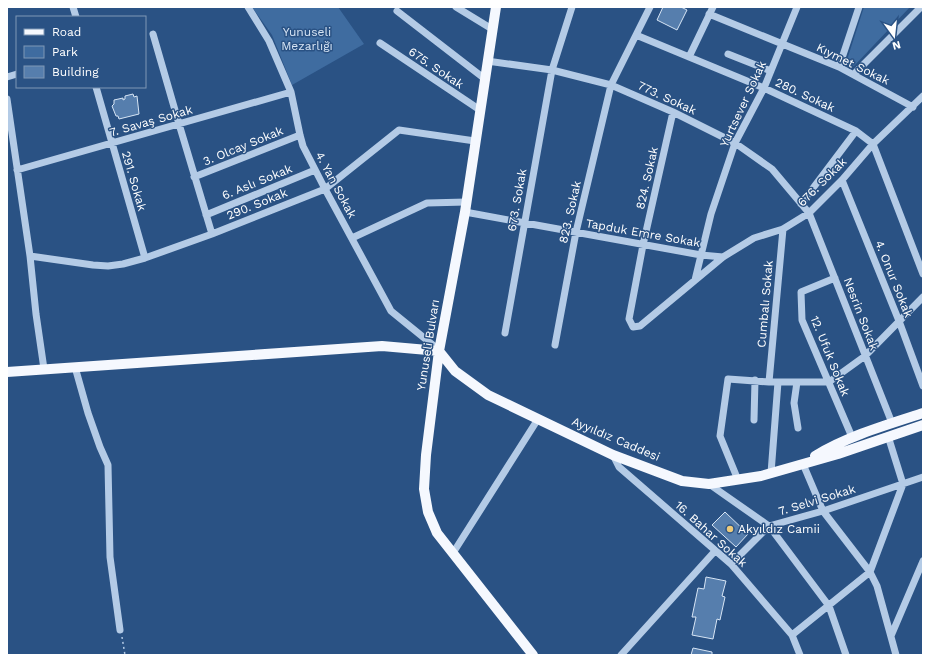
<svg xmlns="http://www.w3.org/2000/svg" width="930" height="662" viewBox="0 0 930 662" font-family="'Work Sans',sans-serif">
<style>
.green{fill:#3f6ca0}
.building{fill:#567ead;stroke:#d7e5f5}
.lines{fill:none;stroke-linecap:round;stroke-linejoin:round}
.path{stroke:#b4cbe6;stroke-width:1.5;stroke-dasharray:2 3;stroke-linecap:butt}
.minor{stroke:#b4cbe6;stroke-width:7}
.major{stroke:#f5f8fe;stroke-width:10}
.poi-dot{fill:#edca7b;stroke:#2a5284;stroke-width:1.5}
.labels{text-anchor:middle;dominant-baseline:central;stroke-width:3;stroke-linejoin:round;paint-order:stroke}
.park-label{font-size:12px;fill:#d7e5f5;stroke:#2a5284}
.street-label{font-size:12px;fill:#fff;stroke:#2a5284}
.poi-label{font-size:12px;fill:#fff;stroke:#2a5284;text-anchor:start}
</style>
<rect width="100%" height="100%" fill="#2a5284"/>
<!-- green -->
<path class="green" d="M252 7H338L364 44 292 85 272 35Z
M864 7H910L854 66 846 63Z"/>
<!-- building -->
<path class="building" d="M663 7H681L687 10 677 30 657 20Z
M133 94 134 97 137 96 139 114 119 119 118 116H116L112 106 114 104V100L123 98V100L125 99V96Z
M725 512 748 534 736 547 712 525Z
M706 577 726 581 722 596 725 597 720 620 717 619 713 639 692 635 696 617H692L698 588 704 589Z
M693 648 712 652V655H691Z"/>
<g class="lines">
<!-- path -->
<path class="path" d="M122 637 125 655"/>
<!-- minor -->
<path class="minor" d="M73 7 76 17
M248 7 269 41 291 92 300 135 303 146 325 189 391 311 439 350
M456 7 492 29
M397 11 485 79
M709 14 839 67 913 107
M153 34 179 124 212 234
M636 35 764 88 856 131 873 144 923 274
M380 43 480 110
M728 54 771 71
M689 57 713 7
M487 61 552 70 611 85 673 112 735 143 772 169 809 213 892 423
M839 67 859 7
M854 74 921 7
M7 77 17 74
M96 87 145 258
M7 99 30 256 36 314 44 369
M673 112 643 245 629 319 633 327 640 326 723 257 754 238 783 229 809 213 842 180 873 144 923 96
M17 170 291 92
M194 177 300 135
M842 180 899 321 923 386
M801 204 856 131
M465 212 701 255 723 257
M206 215 315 170
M352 238 427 203 466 202
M30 256 93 265 108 266 123 264 145 258 212 234 325 189 399 130 475 141
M835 278 801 292 802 320 852 437
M695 280 711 214 735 143 764 88 797 7
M505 333 552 70 572 7
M555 345 576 232 611 85 650 7
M75 367 88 413 100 447 108 465 110 557 120 630
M769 382 783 229
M797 382 794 403 798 428
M754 420 755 380
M613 455 619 467 731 564 792 635 800 655
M803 464 823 511 870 572 877 586 896 655
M771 473 778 382
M738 480 720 436 728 379 769 382H829L865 356 923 297
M709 484 769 526 829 606 846 655
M453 553 538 419
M731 564 769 526 823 511 923 477
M792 635 870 572 903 484 888 436
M891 636 923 561
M621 655 715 551"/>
<!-- major -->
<path class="major" d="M496 7 465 212 439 351 426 455 424 489 428 512 437 533 533 655
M7 372 382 346 439 351 455 371 488 395 613 455 682 481 709 484 761 476 838 454 923 425
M815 456C848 436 886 425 923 413"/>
</g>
<!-- markers -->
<circle class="poi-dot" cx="730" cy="529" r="4"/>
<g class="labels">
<!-- park labels -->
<g class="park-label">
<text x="307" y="32">Yunuseli<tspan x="307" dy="14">Mezarlığı</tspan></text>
</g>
<!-- street labels -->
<g class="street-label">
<text transform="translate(853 64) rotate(26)">Kıymet Sokak</text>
<text transform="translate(436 68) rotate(34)">675. Sokak</text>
<text transform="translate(805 95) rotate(25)">280. Sokak</text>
<text transform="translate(667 98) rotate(25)">773. Sokak</text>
<text transform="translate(743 104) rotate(-65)">Yurtsever Sokak</text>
<text transform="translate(151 121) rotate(-16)">7. Savaş Sokak</text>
<text transform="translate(243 146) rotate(-22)">3. Olcay Sokak</text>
<text transform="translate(647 178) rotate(-77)">824. Sokak</text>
<text transform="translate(134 181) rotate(74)">291. Sokak</text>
<text transform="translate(257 182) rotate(-22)">6. Aslı Sokak</text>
<text transform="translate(822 182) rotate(-45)">676. Sokak</text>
<text transform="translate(336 185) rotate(62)">4. Yan Sokak</text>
<text transform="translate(517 200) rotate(-80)">673. Sokak</text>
<text transform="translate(257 204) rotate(-22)">290. Sokak</text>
<text transform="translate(570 212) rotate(-77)">823. Sokak</text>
<text transform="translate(643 233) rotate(10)">Tapduk Emre Sokak</text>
<text transform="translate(894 279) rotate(68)">4. Onur Sokak</text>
<text transform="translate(765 304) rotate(-85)">Cumbalı Sokak</text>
<text transform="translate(861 314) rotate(69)">Nesrin Sokak</text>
<text transform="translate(428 345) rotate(-81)">Yunuseli Bulvarı</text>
<text transform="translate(830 356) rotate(68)">12. Ufuk Sokak</text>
<text transform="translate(616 439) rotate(23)">Ayyıldız Caddesi</text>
<text transform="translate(817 500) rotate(-17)">7. Selvi Sokak</text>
<text transform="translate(711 534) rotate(42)">16. Bahar Sokak</text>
</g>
<!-- poi labels -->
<g class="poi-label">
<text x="738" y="529">Akyıldız Camii</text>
</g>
</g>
<!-- border -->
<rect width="930" height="662" fill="none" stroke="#ffffff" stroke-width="16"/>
<!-- legend -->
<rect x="16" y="16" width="130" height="72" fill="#2a5284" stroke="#7f97b5"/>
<rect x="24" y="29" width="20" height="6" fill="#f5f8fe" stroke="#7f97b5"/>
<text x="52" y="36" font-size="12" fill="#ffffff">Road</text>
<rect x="24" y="46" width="20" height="12" fill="#3f6ca0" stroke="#7f97b5"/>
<text x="52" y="56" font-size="12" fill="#ffffff">Park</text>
<rect x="24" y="66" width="20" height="12" fill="#567ead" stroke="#7f97b5"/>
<text x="52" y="76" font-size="12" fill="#ffffff">Building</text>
<!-- north arrow -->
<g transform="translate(894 36) rotate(165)" stroke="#2a5284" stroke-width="3" paint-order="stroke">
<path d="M0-3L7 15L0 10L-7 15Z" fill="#ffffff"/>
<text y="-6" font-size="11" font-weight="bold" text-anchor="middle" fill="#ffffff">N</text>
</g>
</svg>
